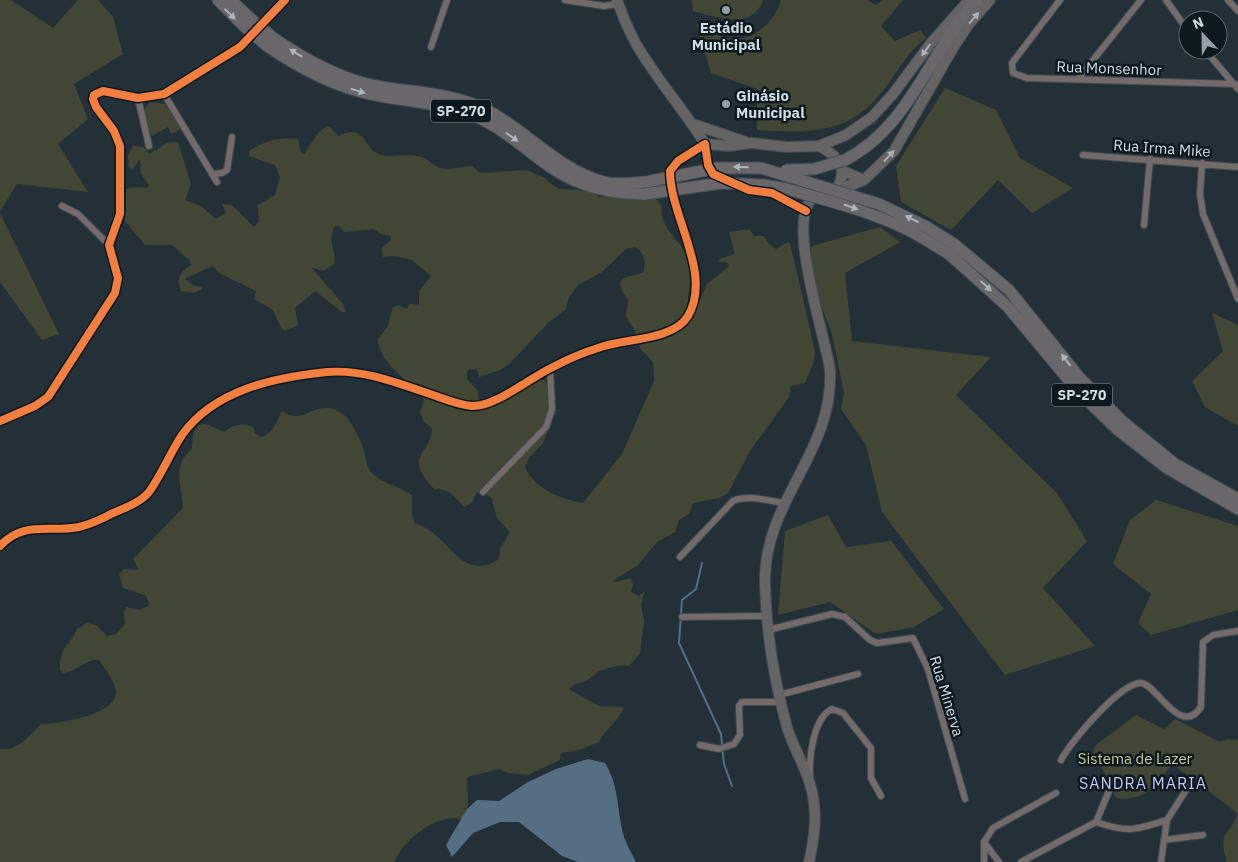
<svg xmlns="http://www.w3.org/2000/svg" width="1238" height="862" viewBox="0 0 1238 862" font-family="'IBM Plex Sans',sans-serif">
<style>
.green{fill:#424735;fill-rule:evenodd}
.water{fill:#566e84}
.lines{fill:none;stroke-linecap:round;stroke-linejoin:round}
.stream{stroke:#566e84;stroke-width:2}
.street-casing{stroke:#404b52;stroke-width:8}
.primary-casing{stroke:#404b52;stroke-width:12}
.highway-casing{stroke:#404b52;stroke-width:13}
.street{stroke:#736a69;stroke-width:6}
.primary{stroke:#656364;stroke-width:10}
.highway{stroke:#6a676b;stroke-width:11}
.highway-bridge-casing{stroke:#404b52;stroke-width:13;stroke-linecap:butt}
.highway-bridge{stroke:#6a676b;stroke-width:11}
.cycleway-casing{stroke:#0e181f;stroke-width:11}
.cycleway{stroke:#f27e40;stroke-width:8}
.oneway{fill:#acb4bc}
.oneway2{fill:#aab2b9}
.poi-dot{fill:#93a0aa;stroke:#0e181f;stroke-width:2}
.labels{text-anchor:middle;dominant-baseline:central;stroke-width:5;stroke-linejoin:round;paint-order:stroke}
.shield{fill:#0e181f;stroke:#95a2ab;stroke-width:1}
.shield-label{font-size:14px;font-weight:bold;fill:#cfdde7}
.poi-label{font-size:15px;font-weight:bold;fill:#cfdde7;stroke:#0e181f}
.street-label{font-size:15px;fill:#cfdde7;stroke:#0e181f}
.park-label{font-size:15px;fill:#c3cd94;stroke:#0e181f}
.neighbourhood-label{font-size:16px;letter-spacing:1px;fill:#bfc8f3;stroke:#0e181f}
</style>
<rect width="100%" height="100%" fill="#233038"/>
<!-- green -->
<path class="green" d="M0 0H11L53 28 78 0H98L113 17 123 54 74 84 88 119 58 144 88 192 17 184 0 211Z
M692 0H763C753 31 716 17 693 11Z
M781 0H867L876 5 883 0H903L881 26 895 41 920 30 927 38C910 48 900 68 888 84 853 135 813 133 757 130V89L711 73 696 23C708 30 721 39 736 39 757 39 776 19 781 0Z
M945 88 996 110 1020 158 1073 188 1032 213 998 180 951 230 901 202 896 166Z
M150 102 165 104 183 128 171 134 168 127 152 136C147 124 139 112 150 102Z
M327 126 331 128 338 136C365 123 362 146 378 154 392 159 403 153 417 156 427 157 434 168 445 169 453 170 463 166 472 166L480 173 527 170 545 178 552 185 561 189 590 191 599 197H608L628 190 638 192 657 200 662 207C658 228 685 243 689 262 693 276 685 304 689 313L698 304 707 284 729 266 727 262H719V259L735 254 729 232 749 229 754 236H764L769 244 776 249 788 242 790 243 815 351 814 361 805 383 791 386 789 397 750 451 728 493 719 498 693 503 689 514 679 520 675 532 657 542 638 565 614 580 615 582 631 578 633 585 631 592 639 596 645 591 641 604 644 621 640 653 630 665 616 666 599 671 586 681 575 684 569 689 599 706 624 707C618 722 605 729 599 742L579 750 561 753 560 760 528 775 508 773 499 769 467 777 468 805 462 819C435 814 405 839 394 862H0V749C17 752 30 735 41 724 58 724 117 715 116 692 115 681 105 669 99 660 90 657 76 672 63 673L60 670C60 644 70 647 77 629L87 623 96 625 107 636 116 634 125 624 124 613 126 607 139 610 148 606 149 602 145 595 123 588 119 574 124 569 139 570 133 559 183 508C182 485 171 466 192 449L193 434 198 425 206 424 224 432C235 425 240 422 253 427L255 433 261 437C273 434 277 421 282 411 305 428 315 395 343 414 351 420 361 440 364 451 366 457 366 464 369 469 377 483 400 486 412 495V514L415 524C448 530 459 585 499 559L500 549 510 532 497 518 492 499 485 492 476 493 472 503 464 507C454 496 450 489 434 489 401 453 432 456 432 428L424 422 420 412C430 389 417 393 406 381 395 371 378 355 378 339L388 326 393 307 398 305 407 309 409 304 419 305V291L431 276 412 260 394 256 383 257 382 247 391 240V236L381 234 374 229 345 232 338 226H335C326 240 337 251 334 264L323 271 311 267 343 304 346 312H342L315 291 295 308 298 325 285 331 281 328 273 310 254 299 256 291 221 274 212 266 185 279 193 285 203 288C196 295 189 292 181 291 175 279 181 271 191 265L189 260 172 245H145L125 221 126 189 136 187 147 188 149 185 141 174 140 159 133 169 129 167 128 155 133 146 143 147 150 154 167 143 178 142 191 184 185 200 201 206 216 219 226 213 222 204 232 205 254 227 259 222 258 205 275 195 280 177 275 165 249 156V151C266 140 279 137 298 139L301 153 304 154 319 132ZM635 247C646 254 645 260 644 272 629 279 609 274 628 300L626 317 634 329 640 348 653 362 654 381 622 454 583 503C562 500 533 488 525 467L529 458 543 443 557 409H554L545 380H540C520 391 501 405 479 404L478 391 467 379V370L477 369 479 377 500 370 510 363 549 322 566 309 569 297 578 285 602 272 626 249Z
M0 213 59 334 42 340 0 282Z
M880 227 900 242 845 273 852 341 991 357 956 395 1057 493 1087 541 1043 588 1095 646 1005 675 882 512 866 445 841 409 844 393 832 334 806 265 812 246Z
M1212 313 1238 325V426L1205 407 1192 381 1223 351Z
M1156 500 1238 526V610L1151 635 1138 623 1151 594 1113 564 1130 520Z
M828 515 846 547 891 541 944 609 914 627 876 634 830 602 778 615 785 531Z
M1136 715 1164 729 1175 719 1220 742 1228 739 1238 740V862H1227C1216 828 1232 837 1237 813L1173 764C1155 784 1147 802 1116 798L1104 772 1091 754 1097 744Z"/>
<!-- water -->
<path class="water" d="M588 759 605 763C618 784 617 805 622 829 624 840 631 852 636 862H578L562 856 519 822H500L473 833 452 857 446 845 467 809 477 800 499 801 528 782 556 769Z"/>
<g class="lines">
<!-- stream -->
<path class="stream" d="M702 563 696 589 682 600 679 643 721 734 724 764 732 786"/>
<defs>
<path id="street" d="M565 0 604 6 618 4
M1060 0 1012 63 1013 73 1027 78 1235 84
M1166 0 1188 31
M1228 0 1238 11
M431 47 447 0
M1205 50 1238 89
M1078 79 1141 0
M164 94 217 182
M138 98 149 146
M1083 155 1238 167
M1202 163 1200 194 1203 214 1238 299
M212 174 222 173 227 170 232 137
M744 188 772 193 806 211
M62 206 78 214 109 245
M1144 225 1150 159
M0 421 35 406 48 397 115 293 118 278 109 245 120 214V146L114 131 96 107 93 99 94 95 103 91 138 98 164 94 240 47 285 0
M483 492 546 427 552 409 550 368
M0 546C24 520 49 533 79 527 91 524 102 519 113 513 125 508 141 502 149 492 162 474 170 453 182 435 214 390 275 377 327 372 365 369 400 384 436 396 447 400 459 405 472 406 495 407 530 378 551 368 566 360 582 353 598 348 624 338 673 341 688 316 713 273 670 217 670 171L678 161 705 144C708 164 707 171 726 181
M680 557 733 501C748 494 768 501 784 503
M682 617 767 616
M768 630 832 614 845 617 870 640 877 643 913 638 928 669 965 799
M779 695 858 674
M700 745 719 749 734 744 740 735 739 706 742 702H780
M1061 760C1072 741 1118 685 1140 683 1156 682 1180 739 1201 707L1203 642 1213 635 1238 631
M810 776C809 758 813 718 832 709L843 713 871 748V778L881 796
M1096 822C1128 833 1135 830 1167 820L1190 784
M1164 840 1203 835
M984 842 999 862
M984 862V842L993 828 1056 793
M1021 862 1096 822 1109 791
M1161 862 1167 820"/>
<path id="primary" d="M617 0C622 14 628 29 635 42 655 78 684 109 705 144L729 146 752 143 787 147 819 146 846 135 872 117 893 94 931 43 969 0
M693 124 746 142
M819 146C841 157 849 170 835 192
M843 171 864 180
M834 192 864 180 894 151 953 48 969 24 990 0
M809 862C815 836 818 810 810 784 804 764 793 747 787 727 774 680 766 631 765 582 764 500 834 452 830 371 828 343 779 205 819 195"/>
<path id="highway" d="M218 0 244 26
M231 0 252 20
M272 37C301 57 332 75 367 84 406 93 448 91 485 109 526 130 558 170 604 182 617 185 632 183 646 182
M267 46C298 67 333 86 370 94 406 102 442 102 477 117 506 130 528 152 555 170 583 188 612 194 645 194
M845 160C911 126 929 51 977 0
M764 185 787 189
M954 244 1009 290 1079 377 1122 421 1175 464 1238 499
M949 254 1008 307 1077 390 1118 430 1167 468 1238 509"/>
</defs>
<!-- street casing -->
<use href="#street" class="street-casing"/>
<!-- primary casing -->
<use href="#primary" class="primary-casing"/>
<!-- highway casing -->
<use href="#highway" class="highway-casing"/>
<!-- street -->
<use href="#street" class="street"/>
<!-- primary -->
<use href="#primary" class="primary"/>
<!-- highway -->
<use href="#highway" class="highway"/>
<defs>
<path id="highway-bridge" d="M252 20 272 37
M244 26 267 46
M786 170 814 169 845 160
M646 182 717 168H761L879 204 925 226 954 244
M787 189C826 200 865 210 902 227 918 234 934 245 949 254
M645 194 722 183 764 185"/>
</defs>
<!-- highway-bridge casing -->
<use href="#highway-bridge" class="highway-bridge-casing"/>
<!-- highway-bridge -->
<use href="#highway-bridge" class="highway-bridge"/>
<defs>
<path id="cycleway" d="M0 421 35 406 48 397 115 293 118 278 109 245 120 214V146L114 131 96 107 93 99 94 95 103 91 138 98 164 94 240 47 285 0
M0 546C24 520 49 533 79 527 91 524 102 519 113 513 125 508 141 502 149 492 162 474 170 453 182 435 214 390 275 377 327 372 365 369 400 384 436 396 447 400 459 405 472 406 495 407 530 378 551 368 566 360 582 353 598 348 624 338 673 341 688 316 713 273 670 217 670 171L678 161 705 144 708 165 713 174 749 190 772 193 806 211"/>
</defs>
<!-- cycleway casing -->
<use href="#cycleway" class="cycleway-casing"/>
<!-- cycleway -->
<use href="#cycleway" class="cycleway"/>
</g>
<!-- one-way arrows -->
<defs><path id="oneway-solid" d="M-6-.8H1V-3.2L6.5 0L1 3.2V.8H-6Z" transform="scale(1.25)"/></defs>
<g class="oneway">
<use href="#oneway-solid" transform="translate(230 14) rotate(45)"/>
<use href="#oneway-solid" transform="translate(296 53) rotate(-149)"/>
<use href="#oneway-solid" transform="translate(358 91) rotate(17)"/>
<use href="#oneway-solid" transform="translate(512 137) rotate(35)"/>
<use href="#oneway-solid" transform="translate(741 167) rotate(-179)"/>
<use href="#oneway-solid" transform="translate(851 207) rotate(19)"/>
<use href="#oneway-solid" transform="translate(912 219) rotate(-153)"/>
<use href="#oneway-solid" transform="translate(986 286) rotate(43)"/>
<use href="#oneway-solid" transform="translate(1066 360) rotate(-128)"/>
</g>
<g class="oneway2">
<use href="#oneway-solid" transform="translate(974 18) rotate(-49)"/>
<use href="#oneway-solid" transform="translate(926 50) rotate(126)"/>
<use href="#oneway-solid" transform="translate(889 156) rotate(-47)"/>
</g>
<!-- markers -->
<g class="poi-dot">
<circle cx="726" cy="10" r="5"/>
<circle cx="726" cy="104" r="5"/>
</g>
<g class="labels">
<!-- shield labels -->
<g class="shield">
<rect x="431" y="99.5" width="60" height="23" rx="4"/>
<rect x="1052" y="383.5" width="60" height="23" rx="4"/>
</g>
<g class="shield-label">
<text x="461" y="111">SP-270</text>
<text x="1082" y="395">SP-270</text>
</g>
<!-- poi labels -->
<g class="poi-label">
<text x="726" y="27">Estádio<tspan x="726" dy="17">Municipal</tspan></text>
<text x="736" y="95" text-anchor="start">Ginásio<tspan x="736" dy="17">Municipal</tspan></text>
</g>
<!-- street labels -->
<g class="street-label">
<text transform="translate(1109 68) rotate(2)">Rua Monsenhor</text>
<text transform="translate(1162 148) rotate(4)">Rua Irma Mike</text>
<text transform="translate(947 696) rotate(73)">Rua Minerva</text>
</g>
<!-- park labels -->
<g class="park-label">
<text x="1135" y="758">Sistema de Lazer</text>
</g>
<!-- neighbourhood labels -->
<g class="neighbourhood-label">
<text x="1143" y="783">SANDRA MARIA</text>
</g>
</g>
<!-- north arrow -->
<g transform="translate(1203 35) rotate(338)"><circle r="24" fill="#0e181f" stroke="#5b676f"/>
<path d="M0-4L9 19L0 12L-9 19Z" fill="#93a0aa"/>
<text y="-8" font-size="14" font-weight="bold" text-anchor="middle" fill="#cfdde7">N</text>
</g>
</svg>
